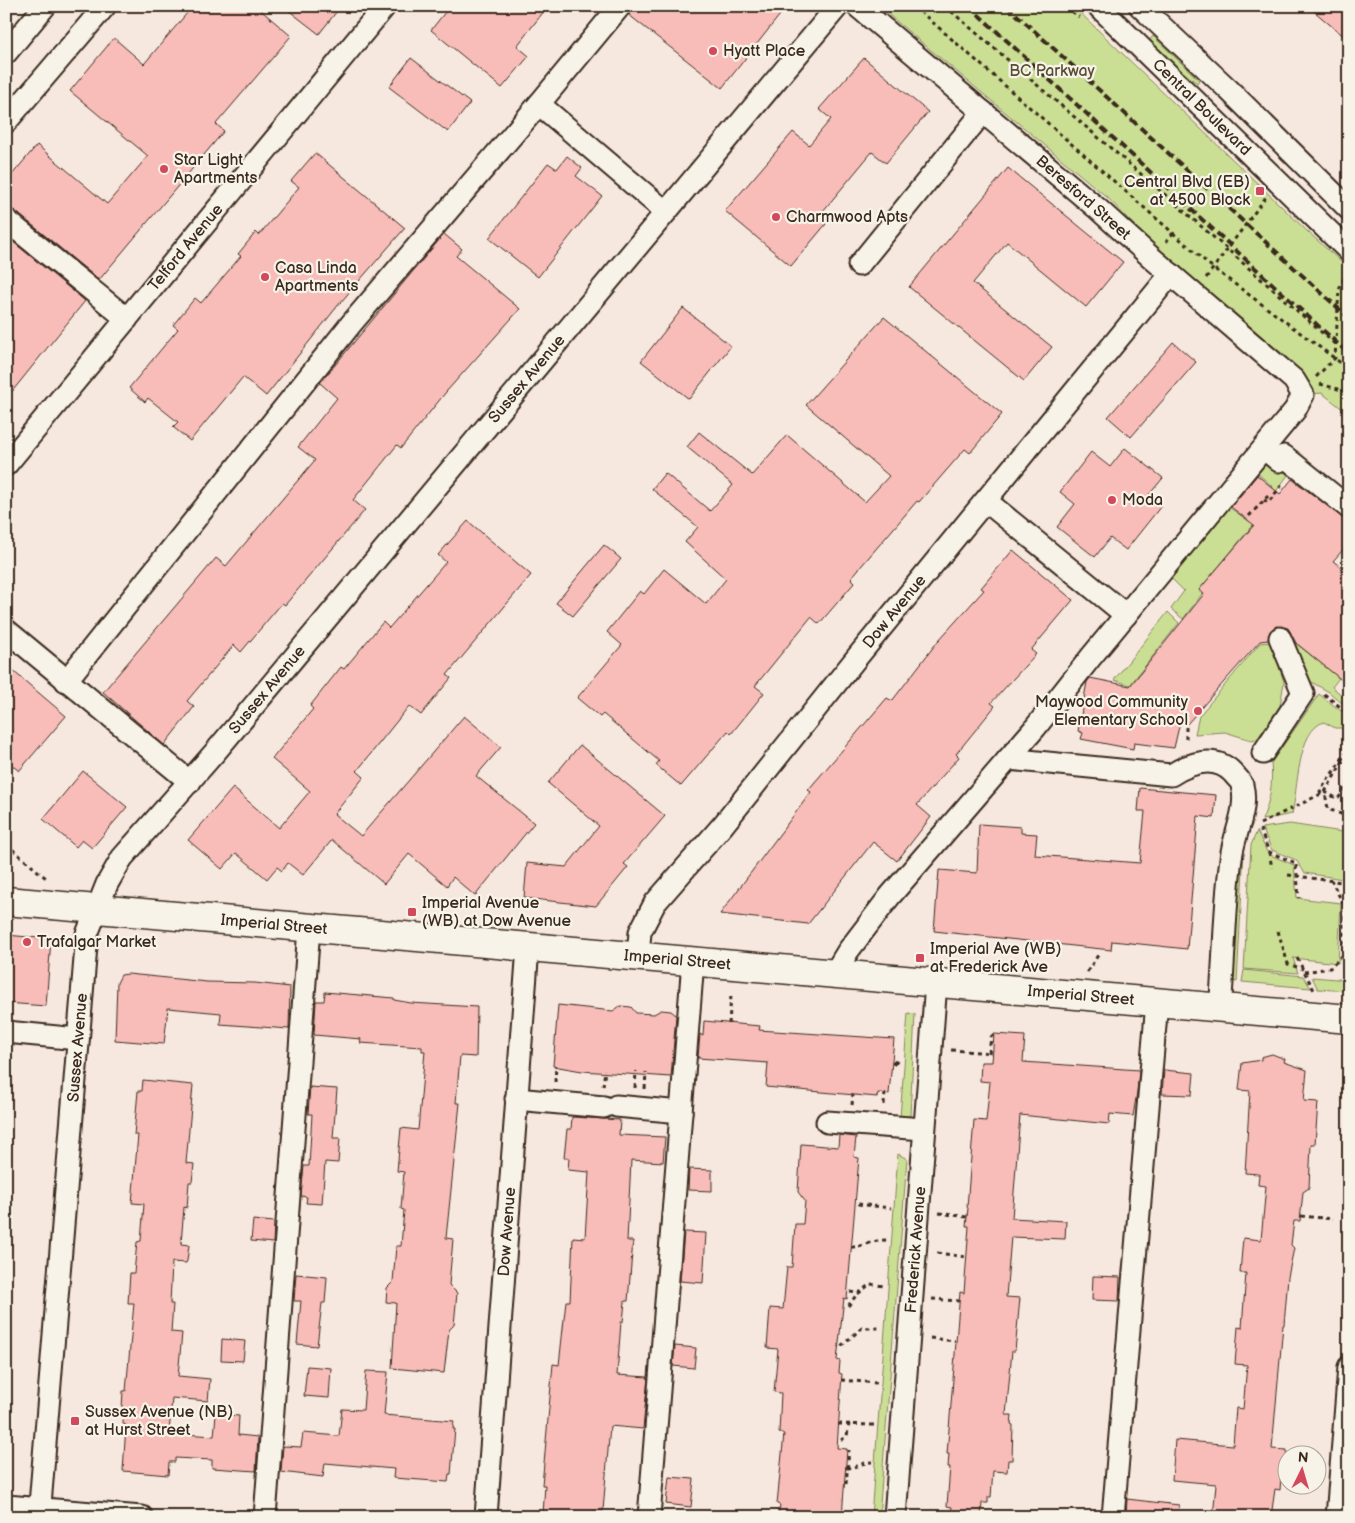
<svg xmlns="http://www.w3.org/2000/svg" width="1355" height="1523" viewBox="0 0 1355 1523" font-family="'Balsamiq Sans',sans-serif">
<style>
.green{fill:#cbdf94;stroke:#838459}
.building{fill:#f9bdb9;stroke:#3b2a1e}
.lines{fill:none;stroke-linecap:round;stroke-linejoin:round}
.minor-casing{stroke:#3b2a1e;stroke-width:25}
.major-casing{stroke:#3b2a1e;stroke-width:31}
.path{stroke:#3b2a1e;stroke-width:3;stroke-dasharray:4 4;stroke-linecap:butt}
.minor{stroke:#f7f3e8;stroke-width:21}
.major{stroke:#f7f3e8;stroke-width:28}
.rail{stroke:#3b2a1e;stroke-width:4;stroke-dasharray:8 4;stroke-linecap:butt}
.poi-dot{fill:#d1495b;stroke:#f7f3e8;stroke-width:2}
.labels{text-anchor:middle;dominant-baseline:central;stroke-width:4.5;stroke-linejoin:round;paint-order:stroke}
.poi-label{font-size:16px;fill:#3b2a1e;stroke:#f7f3e8;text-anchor:start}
.park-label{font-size:16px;fill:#584e36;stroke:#f7f3e8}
.street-label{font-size:16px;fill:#3b2a1e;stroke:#f7f3e8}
</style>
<rect width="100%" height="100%" fill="#f7e8df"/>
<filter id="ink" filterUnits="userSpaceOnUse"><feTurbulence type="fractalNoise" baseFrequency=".02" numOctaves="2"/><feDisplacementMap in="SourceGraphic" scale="10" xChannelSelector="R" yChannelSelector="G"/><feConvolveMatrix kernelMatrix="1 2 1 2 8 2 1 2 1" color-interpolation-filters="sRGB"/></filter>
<g filter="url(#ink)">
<!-- green -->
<path class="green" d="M878 6H1073L1307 231 1349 269V414L1322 393 1310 394 1286 357 1217 298 1200 292 1184 278 1188 274 1147 239 1108 198Z
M1153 36 1199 80 1197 83 1147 43Z
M1265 457 1288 475 1275 493 1272 490 1273 487 1255 471Z
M1264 505 1268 507 1199 590 1202 594 1183 619 1171 609 1184 591 1169 576 1227 506 1249 521Z
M1168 612 1179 623 1130 685 1114 680Z
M1287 636 1339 678 1332 687 1349 701V709L1329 692 1308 680Z
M1271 642 1284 682 1280 706 1257 739 1251 740 1225 732 1195 734 1199 716 1260 643Z
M1319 694 1349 717V728H1335L1324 722C1297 730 1298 790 1292 814L1262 820C1270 801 1273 784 1271 763Z
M1253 823 1247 836 1244 849 1237 982 1233 981 1232 973C1233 947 1236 835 1253 823Z
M1290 824 1349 833V880L1305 873 1296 860 1272 850 1262 828Z
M1257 831 1268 854 1294 865 1297 898 1341 903 1338 963 1293 958 1298 973 1244 969 1251 845Z
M1244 970 1303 976 1311 988 1242 982Z
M1312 977 1349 980V991L1318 989Z
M908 1013 915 1014 910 1116 900 1118Z
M898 1154 907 1159 879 1517H871Z"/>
<!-- building -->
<path class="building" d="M193 6H256L291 36 216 124 224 131 99 280 14 210 6 208V182L37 145 107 204 148 156 70 91 114 38 144 64Z
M283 6H341L319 34Z
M450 6H548L517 46 529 56 502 88 431 30Z
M632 6H787L722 88 629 15Z
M1308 6H1349V40L1335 29Z
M411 58 470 103 448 132 389 87Z
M864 58 928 112 886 163 872 152 818 217 826 224 791 266 725 211 793 132 809 145 831 119 819 109Z
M315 153 405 228 340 303 266 396 243 377 190 441 173 427 178 422 148 398 145 402 129 388 178 329 173 325 195 298 201 303 241 256 238 254 256 232 259 235 299 187 291 181Z
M567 156 582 168 576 176 602 196 538 277 489 238 548 163 557 169Z
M1008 168 1123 262 1086 307 1007 242 973 283 1052 347 1024 381 909 287Z
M444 234 462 249 456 256 520 309 446 392 401 448 397 445 353 500 365 510 285 605 282 603 241 652 234 645 187 701 194 707 164 745 103 692 216 558 226 566 315 460 298 447 337 398 320 383Z
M6 236 85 301 6 399Z
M683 308 731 346 689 399 641 361Z
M884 317 1002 414 970 453 965 449 919 502 917 501 851 578 855 582 819 624 811 617 755 686 764 693 731 734 728 731 681 786 656 765 659 761 603 714 600 717 577 698 622 645 607 632 640 591 644 594 664 569 706 604 726 579 685 542 698 527 652 489 665 473 710 511 733 485 687 447 699 432 752 475 787 435 865 502 889 476 806 405Z
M1173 342 1196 362 1131 437 1108 417Z
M1125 448 1163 478 1148 496 1161 506 1126 550 1110 538 1095 557 1057 527 1075 504 1060 492 1091 452 1110 467Z
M1257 475 1280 494 1292 479 1349 522V543L1333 561 1349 573V686L1296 643 1288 628 1276 626 1270 631 1268 640 1260 641 1187 724 1180 722 1174 748 1134 743 1133 749 1081 739 1083 733 1078 731 1087 682 1090 678 1130 686 1204 594 1199 590 1254 525 1231 507Z
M468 521 531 575 447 675 451 678 421 715 409 706 357 771 364 777 334 814 361 836 464 716 501 747 476 776 534 823 475 896 453 877 447 886 409 854 384 884 332 840 303 875 288 863 282 871 277 867 267 879 236 853 222 869 188 840 233 788 279 828 310 791 272 759 313 709 310 706 341 667 344 669 383 622 389 628 446 562 438 555Z
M604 545 621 559 573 616 556 603Z
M1013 550 1073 600 1031 650 1036 654 991 703 995 706 956 754 959 757 917 805 931 817 897 861 873 842 808 924 720 914 811 792 808 790 887 698 892 701 938 641 984 590 981 588Z
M6 665 66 716 19 771 6 760Z
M580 745 665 816 624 864 628 867 596 906 524 898 527 863 566 867 599 826 548 783Z
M83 771 127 807 92 848 82 840 76 847 43 819Z
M1140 788 1216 795 1214 818 1198 816 1187 949 1112 941 1111 950 934 931 939 870 977 873 979 824 1021 827V833L1037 834 1035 855 1140 863 1145 811H1138Z
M6 935 51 939 46 1006 6 1003Z
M128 974 207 982 255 983 290 987 289 1029 220 1024 221 1013 168 1008 164 1044 115 1040 117 983 121 975Z
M325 992 394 998V1000L411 1003 477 1007 476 1057 460 1056 456 1103H460L446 1238 453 1239 449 1285 457 1293 454 1325 449 1330 444 1373 392 1368 396 1303 386 1302 387 1288 393 1282 396 1246H401L404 1210 401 1209 404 1172 397 1171 401 1128 418 1130 425 1051H422V1047L360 1043 361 1039 314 1035 316 1001H324Z
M558 1005 613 1011 620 1006 631 1007 636 1013 654 1014 661 1010 671 1011 676 1015 671 1077 582 1071 553 1066Z
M704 1021 760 1026 759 1030 894 1039 889 1094 878 1093 877 1097 766 1087 768 1063 698 1058 700 1034 703 1036Z
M994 1034 1025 1036 1023 1062 1139 1070 1137 1092 1133 1116 1110 1114 1109 1124 1020 1115 1012 1218 1066 1221 1065 1239 1011 1237 1006 1297 1020 1298 1015 1351H1012L1006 1415H1012L1011 1424 1013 1425 1012 1460H1008L1007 1472 993 1471 991 1497H988V1503H982L981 1517H951L952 1507 947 1506 950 1467H948L949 1454H947L960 1292 964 1293 969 1226H966L968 1208 967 1207 974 1120 986 1121 990 1082 980 1081 981 1062H992Z
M1272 1054 1285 1059 1284 1062 1307 1070 1304 1101 1318 1102 1315 1144H1311L1309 1188 1303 1192 1300 1221H1294L1291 1245 1294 1248 1288 1277 1284 1325H1283L1272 1449 1287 1450 1284 1477 1281 1476 1280 1490 1275 1489 1271 1517H1213L1216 1484 1172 1480 1175 1440 1233 1445 1236 1408 1243 1409 1247 1365 1235 1364 1238 1327 1242 1328 1246 1273H1240L1243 1238 1261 1240 1266 1186 1258 1185 1259 1174 1245 1173 1250 1091 1239 1090 1242 1063 1261 1060V1057Z
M1164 1070 1194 1073 1192 1095 1162 1094Z
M143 1080 193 1085 186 1163 194 1164 192 1182H189L187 1208 184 1207 181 1244 189 1245 187 1261 186 1263 172 1262 170 1304H173L171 1332 182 1333 178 1376 210 1379 208 1401 172 1398 169 1433 214 1436 216 1414 239 1416 238 1435 258 1437 256 1471 212 1468V1460L175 1458V1462H169L168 1475 123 1471 126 1425 123 1424 124 1408H122L123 1391H126L134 1303H128L130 1273H134L137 1242 141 1241 144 1204 132 1203 138 1135H134L138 1091H142Z
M310 1087 337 1089 333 1138H340L338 1163 325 1162 322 1204 306 1203 307 1197 301 1196 304 1166H309L312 1114H308Z
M572 1117 620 1120 619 1135 665 1137 663 1162 631 1160 627 1241H633L628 1301H625L623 1322H621L617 1375 648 1377 643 1429 610 1426 603 1511H594L593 1517 543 1514 545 1485H542L553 1364 559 1365 566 1301H570L573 1237 585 1238 589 1172 568 1170 569 1158H564L567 1129H571Z
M839 1135 856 1137 854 1157 859 1158 847 1299 844 1298 837 1360 840 1361 839 1373 842 1374 837 1448 847 1449 842 1517H778L780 1505 777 1504 784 1434 779 1433 781 1393 774 1392 778 1349 767 1348 770 1308 783 1309 787 1267H792L795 1224H803L805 1201 798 1192 801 1144 838 1147Z
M689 1169 712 1170V1191L688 1190Z
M253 1220 274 1222 273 1243 251 1241Z
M684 1232 706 1233 703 1283 680 1281Z
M296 1274 327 1277 325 1303H322L317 1346 297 1344 301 1301H294Z
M1093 1276 1120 1277 1119 1301 1092 1300Z
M222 1339 245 1341 243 1361 221 1360Z
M675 1346 696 1348 694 1368 673 1366Z
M307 1366 331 1368 329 1398 304 1396Z
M366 1371 388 1372 384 1415 454 1421 453 1429H455L451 1474H449L448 1482 393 1478 394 1469 325 1463 323 1477 281 1472 283 1446 301 1447 303 1433 339 1436 342 1409 363 1410Z
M669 1477 694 1479 691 1507 666 1504Z
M1127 1499 1179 1505 1178 1517H1126Z"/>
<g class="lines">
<defs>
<g id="minor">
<path id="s1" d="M1098 6 1349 251"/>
<path d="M1140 6 1229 90 1349 209"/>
<path d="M6 53 45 6"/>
<path d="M539 104 666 212"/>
<path d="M6 122 105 6"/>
<path d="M6 220 127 319"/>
<path d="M859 265 983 112"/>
<path d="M1272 455 1279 461 1284 456 1349 508"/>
<path id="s2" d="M6 465 385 6"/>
<path d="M986 501 1126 615"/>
<path d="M6 630 190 782"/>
<path d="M66 681 351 324 539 104 620 6"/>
<path d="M1263 753 1303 693 1280 638"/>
<path d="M1008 759 1171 775C1190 763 1215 754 1233 773 1236 777 1241 781 1242 785 1248 807 1236 830 1232 852 1224 902 1225 957 1220 1008"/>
<path id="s3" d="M638 957 640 932 655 903 723 825 854 661 1171 274"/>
<path d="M834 974 848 951 890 896 1035 728 1091 657 1295 410 1303 395 1294 380 1153 259 1098 209 857 6"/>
<path d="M6 1032 78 1039"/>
<path d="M516 1099 604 1107"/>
<path d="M616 1106 681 1112"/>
<path d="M827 1122 924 1129"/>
<path d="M6 1506 142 1517"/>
<path id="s4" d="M39 1517 87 934 107 884 122 858 216 751 838 6"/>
<path d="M265 1517 309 928"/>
<path id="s5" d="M486 1517 528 947"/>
<path d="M649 1517 693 961"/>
<path id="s6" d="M895 1517 936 983"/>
<path d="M1113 1517 1157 1002"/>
<path d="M1337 1517 1349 1367"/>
</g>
<g id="major">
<path id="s7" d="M6 901 1349 1019"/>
</g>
</defs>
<!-- minor casing -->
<use href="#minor" class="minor-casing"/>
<!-- major casing -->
<use href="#major" class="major-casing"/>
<!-- path -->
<path class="path" d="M914 6 1213 268 1349 369
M945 6 1177 205 1336 345
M1066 6 1079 17
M1166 242 1173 233
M1206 278 1266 197
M1316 377 1335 358 1339 289 1347 272
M1320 384 1349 392
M1264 500 1268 503 1284 482
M1249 516 1268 496
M1324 694 1349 714
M1186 727V743
M1349 760 1345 758 1325 792 1328 809 1349 817
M1344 789 1348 792
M1321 794 1320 791 1349 749
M1260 824 1325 792 1338 799 1349 782
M1260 829 1269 852 1296 863 1299 898
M6 844 46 878
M1269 852 1272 868
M1288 875 1349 883
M1278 931 1288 964 1303 969
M1297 958 1315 992
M1087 972 1100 952
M1304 972 1330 968 1343 955 1345 907 1331 880
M729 1024 731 995
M951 1050 992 1053
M989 1053 991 1037 994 1034
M894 1061 898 1063 896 1065 892 1062Z
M555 1082 556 1066
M603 1086 605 1070
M635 1088 636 1071
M645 1089 646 1072
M852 1105 853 1095
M884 1105 885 1093
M858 1204 891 1208
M939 1213 967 1217
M1301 1216 1333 1219
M851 1247C864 1247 875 1239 889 1240
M937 1253 967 1257
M850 1292 859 1293 870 1284 885 1286
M932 1299 959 1301
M848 1306 858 1293
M930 1338 955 1341
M841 1346 862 1328H882
M841 1380 877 1383
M838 1424 874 1425
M841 1440 847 1436 849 1424
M846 1468C857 1468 862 1462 872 1462
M846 1484 849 1450
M842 1512 868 1515
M1295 1517 1312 1514"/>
<!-- minor -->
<use href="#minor" class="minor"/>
<!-- major -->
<use href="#major" class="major"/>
<!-- rail -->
<path class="rail" d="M969 6 1349 354
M1007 6 1349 318"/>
</g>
</g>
<!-- markers -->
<g class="poi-dot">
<circle cx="713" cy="51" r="5"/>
<circle cx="164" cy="169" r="5"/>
<rect x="1255" y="186" width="10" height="10" rx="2.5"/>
<circle cx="776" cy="217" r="5"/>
<circle cx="265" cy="277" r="5"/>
<circle cx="1112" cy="500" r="5"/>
<circle cx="1198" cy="711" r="5"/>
<rect x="407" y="907" width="10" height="10" rx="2.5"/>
<circle cx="27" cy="942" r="5"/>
<rect x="915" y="953" width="10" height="10" rx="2.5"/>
<rect x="70" y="1416" width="10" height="10" rx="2.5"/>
</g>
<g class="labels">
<!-- poi labels -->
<g class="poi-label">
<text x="723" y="51">Hyatt Place</text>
<text x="174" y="160">Star Light<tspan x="174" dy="18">Apartments</tspan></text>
<text x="1250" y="182" text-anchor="end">Central Blvd (EB)<tspan x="1250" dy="18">at 4500 Block</tspan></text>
<text x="786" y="217">Charmwood Apts</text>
<text x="275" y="268">Casa Linda<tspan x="275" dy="18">Apartments</tspan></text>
<text x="1122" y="500">Moda</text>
<text x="1188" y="702" text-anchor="end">Maywood Community<tspan x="1188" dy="18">Elementary School</tspan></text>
<text x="422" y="903">Imperial Avenue<tspan x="422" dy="18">(WB) at Dow Avenue</tspan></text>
<text x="37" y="942">Trafalgar Market</text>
<text x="930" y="949">Imperial Ave (WB)<tspan x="930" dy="18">at Frederick Ave</tspan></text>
<text x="85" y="1412">Sussex Avenue (NB)<tspan x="85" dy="18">at Hurst Street</tspan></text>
</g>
<!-- park labels -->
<g class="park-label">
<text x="1052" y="71">BC Parkway</text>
</g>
<!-- street labels -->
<g class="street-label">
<text stroke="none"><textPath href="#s1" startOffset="145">Central Boulevard</textPath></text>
<text transform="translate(1083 198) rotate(41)">Beresford Street</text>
<text stroke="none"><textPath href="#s2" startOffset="282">Telford Avenue</textPath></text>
<text stroke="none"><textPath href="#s4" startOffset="1296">Sussex Avenue</textPath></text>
<text stroke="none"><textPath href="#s3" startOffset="435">Dow Avenue</textPath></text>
<text stroke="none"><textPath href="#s4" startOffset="891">Sussex Avenue</textPath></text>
<text stroke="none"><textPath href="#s7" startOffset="269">Imperial Street</textPath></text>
<text stroke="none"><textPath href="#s7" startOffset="674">Imperial Street</textPath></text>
<text stroke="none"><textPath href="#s7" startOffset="1079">Imperial Street</textPath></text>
<text stroke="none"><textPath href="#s4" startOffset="471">Sussex Avenue</textPath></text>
<text stroke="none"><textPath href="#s5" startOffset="286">Dow Avenue</textPath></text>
<text stroke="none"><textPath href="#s6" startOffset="268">Frederick Avenue</textPath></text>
</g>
</g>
<!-- margin -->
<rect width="1355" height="1523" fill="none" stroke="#f7f3e8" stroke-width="25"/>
<rect x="12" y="12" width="1330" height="1498" fill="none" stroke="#3b2a1e" stroke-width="2" filter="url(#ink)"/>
<!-- north arrow -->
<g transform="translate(1302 1470) rotate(5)"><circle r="24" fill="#f7f3e8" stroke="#aca397"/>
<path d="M0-4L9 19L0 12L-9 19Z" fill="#d1495b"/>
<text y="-8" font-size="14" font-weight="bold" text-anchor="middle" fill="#3b2a1e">N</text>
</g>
</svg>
